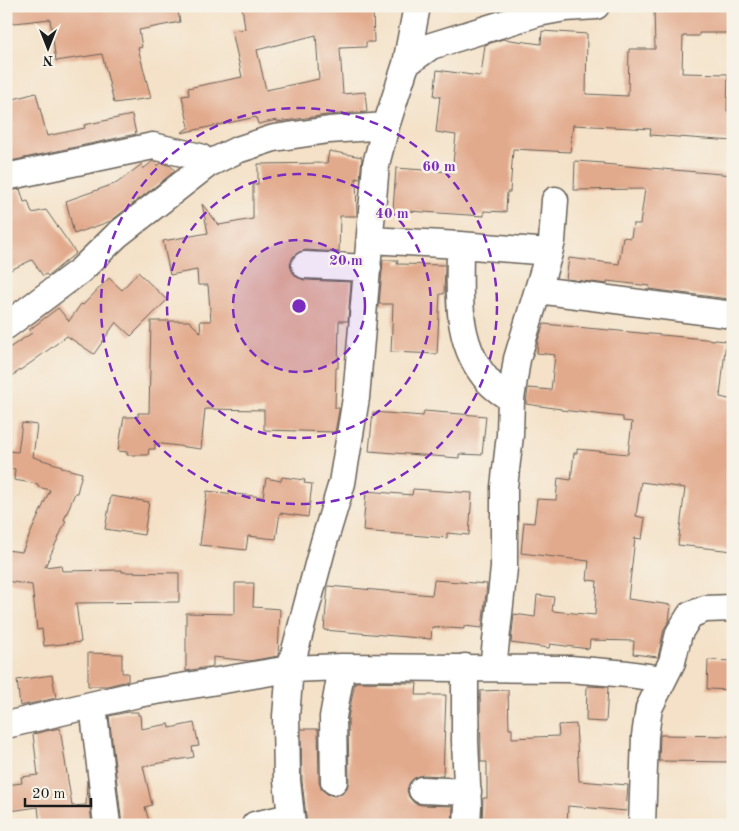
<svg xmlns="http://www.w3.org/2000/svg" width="739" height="831" viewBox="0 0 739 831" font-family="'Old Standard TT',serif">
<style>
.building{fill:#e2aa8d;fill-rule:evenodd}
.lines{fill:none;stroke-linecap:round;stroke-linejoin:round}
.minor-casing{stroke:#686158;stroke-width:29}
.minor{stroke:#fff;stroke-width:26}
.ring{fill:none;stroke:#7b2cbf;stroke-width:2.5;stroke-dasharray:9 6}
.centre{fill:#7b2cbf;stroke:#f7f3e8;stroke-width:2.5}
.ring-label{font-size:15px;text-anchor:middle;font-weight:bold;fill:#7b2cbf;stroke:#f7f3e8;stroke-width:5;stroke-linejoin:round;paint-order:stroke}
</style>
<rect width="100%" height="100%" fill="#f7f3e8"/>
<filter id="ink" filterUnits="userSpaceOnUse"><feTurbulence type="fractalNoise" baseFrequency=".02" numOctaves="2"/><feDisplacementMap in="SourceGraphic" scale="10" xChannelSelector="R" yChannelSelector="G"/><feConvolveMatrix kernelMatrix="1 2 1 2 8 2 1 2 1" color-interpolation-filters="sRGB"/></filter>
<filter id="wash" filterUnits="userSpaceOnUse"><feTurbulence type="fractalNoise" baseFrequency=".0096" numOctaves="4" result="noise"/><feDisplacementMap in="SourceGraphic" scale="20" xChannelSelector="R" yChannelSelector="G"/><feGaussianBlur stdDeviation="1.12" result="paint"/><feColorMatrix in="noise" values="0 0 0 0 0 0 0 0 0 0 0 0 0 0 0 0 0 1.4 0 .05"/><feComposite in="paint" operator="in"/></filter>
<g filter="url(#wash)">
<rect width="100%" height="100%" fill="#f4e1c7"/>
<g id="blocks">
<!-- building -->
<path class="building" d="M6 6H177L180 22 139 30 142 47 138 48 151 98 114 103 102 54 56 61 50 19 6 24Z
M242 6H350V9L373 8 374 42H366V47L340 48 343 94 365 92 367 112 327 115 277 122V120L258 124 256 117 181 133 189 127 182 96 189 95 188 88 242 77 232 31 245 29ZM316 35 319 79 266 90 257 50Z
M657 6H733V33H699V36H683L682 73 728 74 727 111H733V141L650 135 651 129 573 125 570 152 513 149 510 192H507L506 212 484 211V216L393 210 396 168 452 172 456 135 436 132 440 96H434L437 70 479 76 481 75 485 45 503 39 541 44 542 31 587 34 586 94 628 96 629 49H655L654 8H657Z
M36 93 47 136 85 128 84 125 132 115 136 134 6 162V101Z
M329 151 362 157 360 179 356 178 357 216H340L339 252 306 250 299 252 293 257 290 265 292 271 297 277 304 280 351 282 348 321H339L338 368H336L335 408H339V411L335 432 264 430V410L205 409 201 449 155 443V449H149L148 455H127V452L118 451 124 417H138V413H149L151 321H189L201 333 200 321H211L208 285H198L197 270 170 275 163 241 208 233 202 204 219 225 253 219V184H258V164L327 163Z
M153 161 158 166 161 163 171 166 175 171 111 221 74 234 66 201 117 183 142 164 143 169Z
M575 161 604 163 603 164 733 175V269L729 299 649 289 650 286 607 281V284L566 279 569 258 619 264 623 237 631 238 633 224H640L645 189 574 190Z
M20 189 24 202 28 201 32 213 46 210 76 253 48 276 46 274 43 276 32 260 6 272V192Z
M383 260H398L397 264 445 265 444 294H440L437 354 391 352 393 304H379Z
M138 272 167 300 131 336 116 322 94 354 67 336 32 362 6 380V350L32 333 29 330 58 308 69 321 81 304 83 305 109 278 122 290Z
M544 324 726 341 720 397 733 400V551L678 545 685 488 641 482 636 516 645 518 642 539 635 538 628 599 671 605 669 621 664 629 658 657 633 654 634 641 590 640 589 649 550 644 549 648 511 643 514 614 535 617 537 595 554 597 552 611 595 615 597 581 587 580 589 561 521 553 524 522 534 523 537 499 556 500 558 478 571 480 574 453H577V449L628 454 632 422 623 421V417L561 410V409L526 404 528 388 551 390 555 355 537 353 538 340Z
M424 411 486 416 482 455 459 454V458L369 451 373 412 423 416Z
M22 423 37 425 33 457 62 466V468L82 473 77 493H75L64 520 66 521 45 567 61 565 62 571 122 570V572L179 573V602L76 603 81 642 44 646 42 629 37 630 32 585 6 581V550L22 552 50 490 38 487V484L14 480 15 469 6 468V451L18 452Z
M282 477 305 480 304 483 312 484 308 517 280 513 276 539 248 536 246 550 200 545 207 491 263 497 266 478 281 481Z
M413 489 472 493 469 535 447 533V538L363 531 366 491 412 495Z
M111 496 149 502 144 535 105 529Z
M434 580 487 584 482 628 464 626V629L432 627 431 639 324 630 328 586 432 595Z
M235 583H254L253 607 280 609 278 656 249 661 213 657V666L186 671V613L235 614Z
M88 653 122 654V673H128V681L107 686H88Z
M708 660 733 661V690L707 689Z
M52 675 56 698 20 706 17 680Z
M355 682 415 683H417L416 695H446L443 776 423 775 416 777 410 782 407 790 409 797 414 803 421 805 453 806 452 825H307L302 781 301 729H318L319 781 321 789 327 794 334 796 342 794 347 788 349 781 348 718Z
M587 686 608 687 606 722 586 721Z
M508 690 509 729H512V738L559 736 558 725 576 724 579 781 628 785 626 811 568 806 567 825H482L483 798H487V762H481L480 691Z
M128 712H138V715H140L141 729 169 724 170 728 194 723 199 746 192 747 194 757 143 766 152 805 145 807 150 825H122L109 716Z
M60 728 72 806 86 805 87 780 92 825H40L38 807 10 811 6 785 22 783 21 777 38 775 33 734Z
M660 735 733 736V762L659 761Z"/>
</g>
</g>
<g filter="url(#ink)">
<use href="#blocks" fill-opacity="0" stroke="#686158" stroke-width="1"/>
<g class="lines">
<defs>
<path id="minor" d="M406 64 431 46 538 13 565 8 596 6
M6 177 153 146 200 157 208 164
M370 240 460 245C460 294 454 343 489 382 495 389 504 394 511 399
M460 245 537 251 549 253 517 359 511 399 510 435 504 487V568L493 668
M549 253 552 241 555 200
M305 265 368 268
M538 290 733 315
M6 326 81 270 117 235 208 164 237 150 274 138 329 130 386 126
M465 667V741L468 806 467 825
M93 705 107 825
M6 725 138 694 290 669 342 667 570 669 628 674 663 679
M334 781 333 717 342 667
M422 790 468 792
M255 825 290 817
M292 825 287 781 286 716 290 669 324 542 342 483 356 398 376 164 386 126 406 64 417 6
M642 825 645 736 649 708 672 662 679 633 690 615 705 609 733 608"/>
</defs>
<!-- minor casing -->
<use href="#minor" class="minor-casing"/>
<!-- minor -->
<use href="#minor" class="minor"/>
</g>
</g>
<!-- distance rings -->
<circle cx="299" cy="306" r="66" fill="#7b2cbf" fill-opacity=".12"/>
<g class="ring">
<circle cx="299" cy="306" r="66"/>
<circle cx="299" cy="306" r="132"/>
<circle cx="299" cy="306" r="198"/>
</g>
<circle cx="299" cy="306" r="8" class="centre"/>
<g class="ring-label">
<text x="439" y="171">60 m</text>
<text x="392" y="218">40 m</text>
<text x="346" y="265">20 m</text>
</g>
<!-- margin -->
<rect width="739" height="831" fill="none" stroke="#f7f3e8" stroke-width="25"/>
<!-- north arrow -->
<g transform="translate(48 48) rotate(180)" stroke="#f7f3e8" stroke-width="4" paint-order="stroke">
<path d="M0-4L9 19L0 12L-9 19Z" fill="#1c1c1c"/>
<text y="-8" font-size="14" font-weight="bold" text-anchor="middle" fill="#1c1c1c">N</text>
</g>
<!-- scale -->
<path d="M25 798v8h66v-8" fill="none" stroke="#1c1c1c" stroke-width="2.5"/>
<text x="32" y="798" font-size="15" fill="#1c1c1c" stroke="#f7f3e8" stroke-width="4" paint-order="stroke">20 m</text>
</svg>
